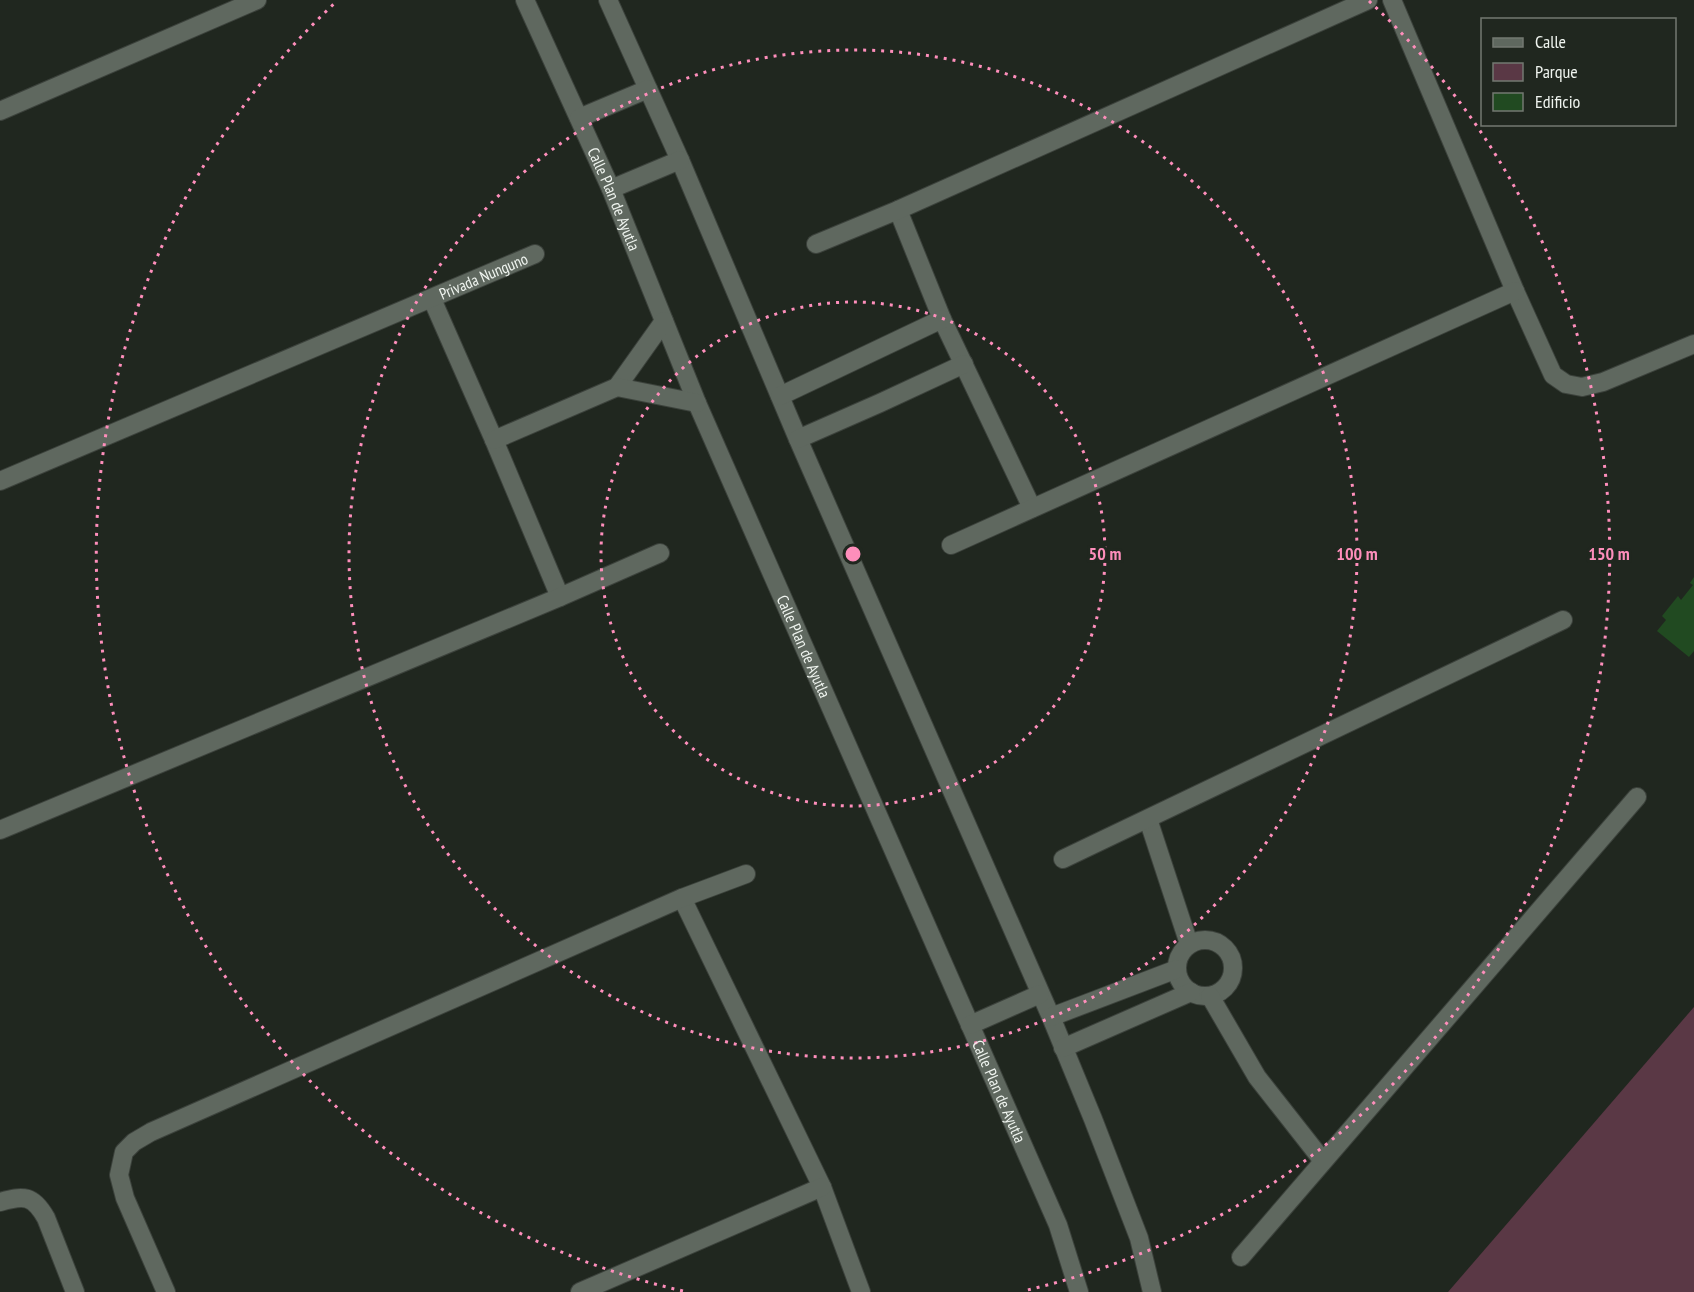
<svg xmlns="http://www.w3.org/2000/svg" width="1694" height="1292" viewBox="0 0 1694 1292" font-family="'PT Sans Narrow',sans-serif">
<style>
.green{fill:#5a3845}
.building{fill:#214a21}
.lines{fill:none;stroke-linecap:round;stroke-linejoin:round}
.minor-casing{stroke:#3c423c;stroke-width:20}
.minor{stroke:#5f685f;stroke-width:18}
.ring{fill:none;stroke:#fe8ebb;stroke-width:3;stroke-dasharray:3 6}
.labels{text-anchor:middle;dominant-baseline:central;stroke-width:6;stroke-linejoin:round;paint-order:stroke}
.street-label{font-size:16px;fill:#eff4ef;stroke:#20271f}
.centre{fill:#fe8ebb;stroke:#20271f;stroke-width:3}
.ring-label{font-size:18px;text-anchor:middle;font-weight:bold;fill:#fe8ebb;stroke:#20271f;stroke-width:6;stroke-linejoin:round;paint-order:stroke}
</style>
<rect width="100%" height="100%" fill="#20271f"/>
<!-- green -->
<path class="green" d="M1694 1007V1292H1448Z"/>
<!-- building -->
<path class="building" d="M1694 577V651L1689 657 1657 631 1666 620 1662 616 1678 596 1681 600 1693 585 1690 583Z"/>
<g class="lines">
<defs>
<g id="minor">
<path id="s1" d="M525 0 611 189 697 403 1058 1225 1079 1292"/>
<path d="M608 0 680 160 798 439 1051 1017 1093 1119 1139 1238 1152 1292"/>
<path d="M1392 0 1515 291 1553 375 1566 384 1582 387 1603 382 1694 344"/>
<path d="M0 111 257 0"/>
<path d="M579 118 648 89"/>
<path d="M611 189 680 160"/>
<path d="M898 210 942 319 1032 508"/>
<path d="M816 244 898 210 1368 0"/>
<path d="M432 299 494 440 560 597"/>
<path d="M617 387 664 321"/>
<path d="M780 396 942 319"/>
<path d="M798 439 880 403 964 364"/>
<path d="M494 440 617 387 697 403"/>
<path id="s2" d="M0 481 535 254"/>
<path d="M951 545 1515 291"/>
<path d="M1148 819 1189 944"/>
<path d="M0 830 560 597 660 553"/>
<path d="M1063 859 1563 620"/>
<path d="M682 898 822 1187 861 1292"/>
<circle cx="1205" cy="968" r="28"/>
<path d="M1210 996 1257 1077 1323 1161"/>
<path d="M1051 1017 1177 969"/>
<path d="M970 1025 1040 994"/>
<path d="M1063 1048 1191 992"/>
<path d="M0 1202C24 1195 33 1195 46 1218L75 1292"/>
<path d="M1241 1257 1637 797"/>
<path d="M166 1292 125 1198 119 1175 124 1152 134 1142 151 1132 682 898 746 874"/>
<path d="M580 1292 822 1187"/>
</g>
</defs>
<!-- minor casing -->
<use href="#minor" class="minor-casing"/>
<!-- minor -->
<use href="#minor" class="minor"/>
</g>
<!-- distance rings -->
<g class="ring">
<circle cx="853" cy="554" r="252"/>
<circle cx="853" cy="554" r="504"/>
<path d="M683 1291A756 756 0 0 1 337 1M1369 1A756 756 0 0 1 1023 1291"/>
</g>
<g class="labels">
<!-- street labels -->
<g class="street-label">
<text stroke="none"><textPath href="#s1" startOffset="218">Calle Plan de Ayutla</textPath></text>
<text stroke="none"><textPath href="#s2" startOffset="525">Privada Nunguno</textPath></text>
<text stroke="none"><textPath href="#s1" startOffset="704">Calle Plan de Ayutla</textPath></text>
<text stroke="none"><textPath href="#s1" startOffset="1190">Calle Plan de Ayutla</textPath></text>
</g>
</g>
<circle cx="853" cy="554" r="9" class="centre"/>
<g class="ring-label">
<text x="1105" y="560">50 m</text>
<text x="1357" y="560">100 m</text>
<text x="1609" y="560">150 m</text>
</g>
<!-- legend -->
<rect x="1481" y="18" width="195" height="108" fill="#20271f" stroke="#737972" stroke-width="1.5"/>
<rect x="1493" y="38" width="30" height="9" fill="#5f685f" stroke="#737972" stroke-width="1.5"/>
<text x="1535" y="48" font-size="18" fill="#eff4ef">Calle</text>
<rect x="1493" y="63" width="30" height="18" fill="#5a3845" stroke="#737972" stroke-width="1.5"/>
<text x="1535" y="78" font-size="18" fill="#eff4ef">Parque</text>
<rect x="1493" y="93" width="30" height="18" fill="#214a21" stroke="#737972" stroke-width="1.5"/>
<text x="1535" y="108" font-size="18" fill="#eff4ef">Edificio</text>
</svg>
